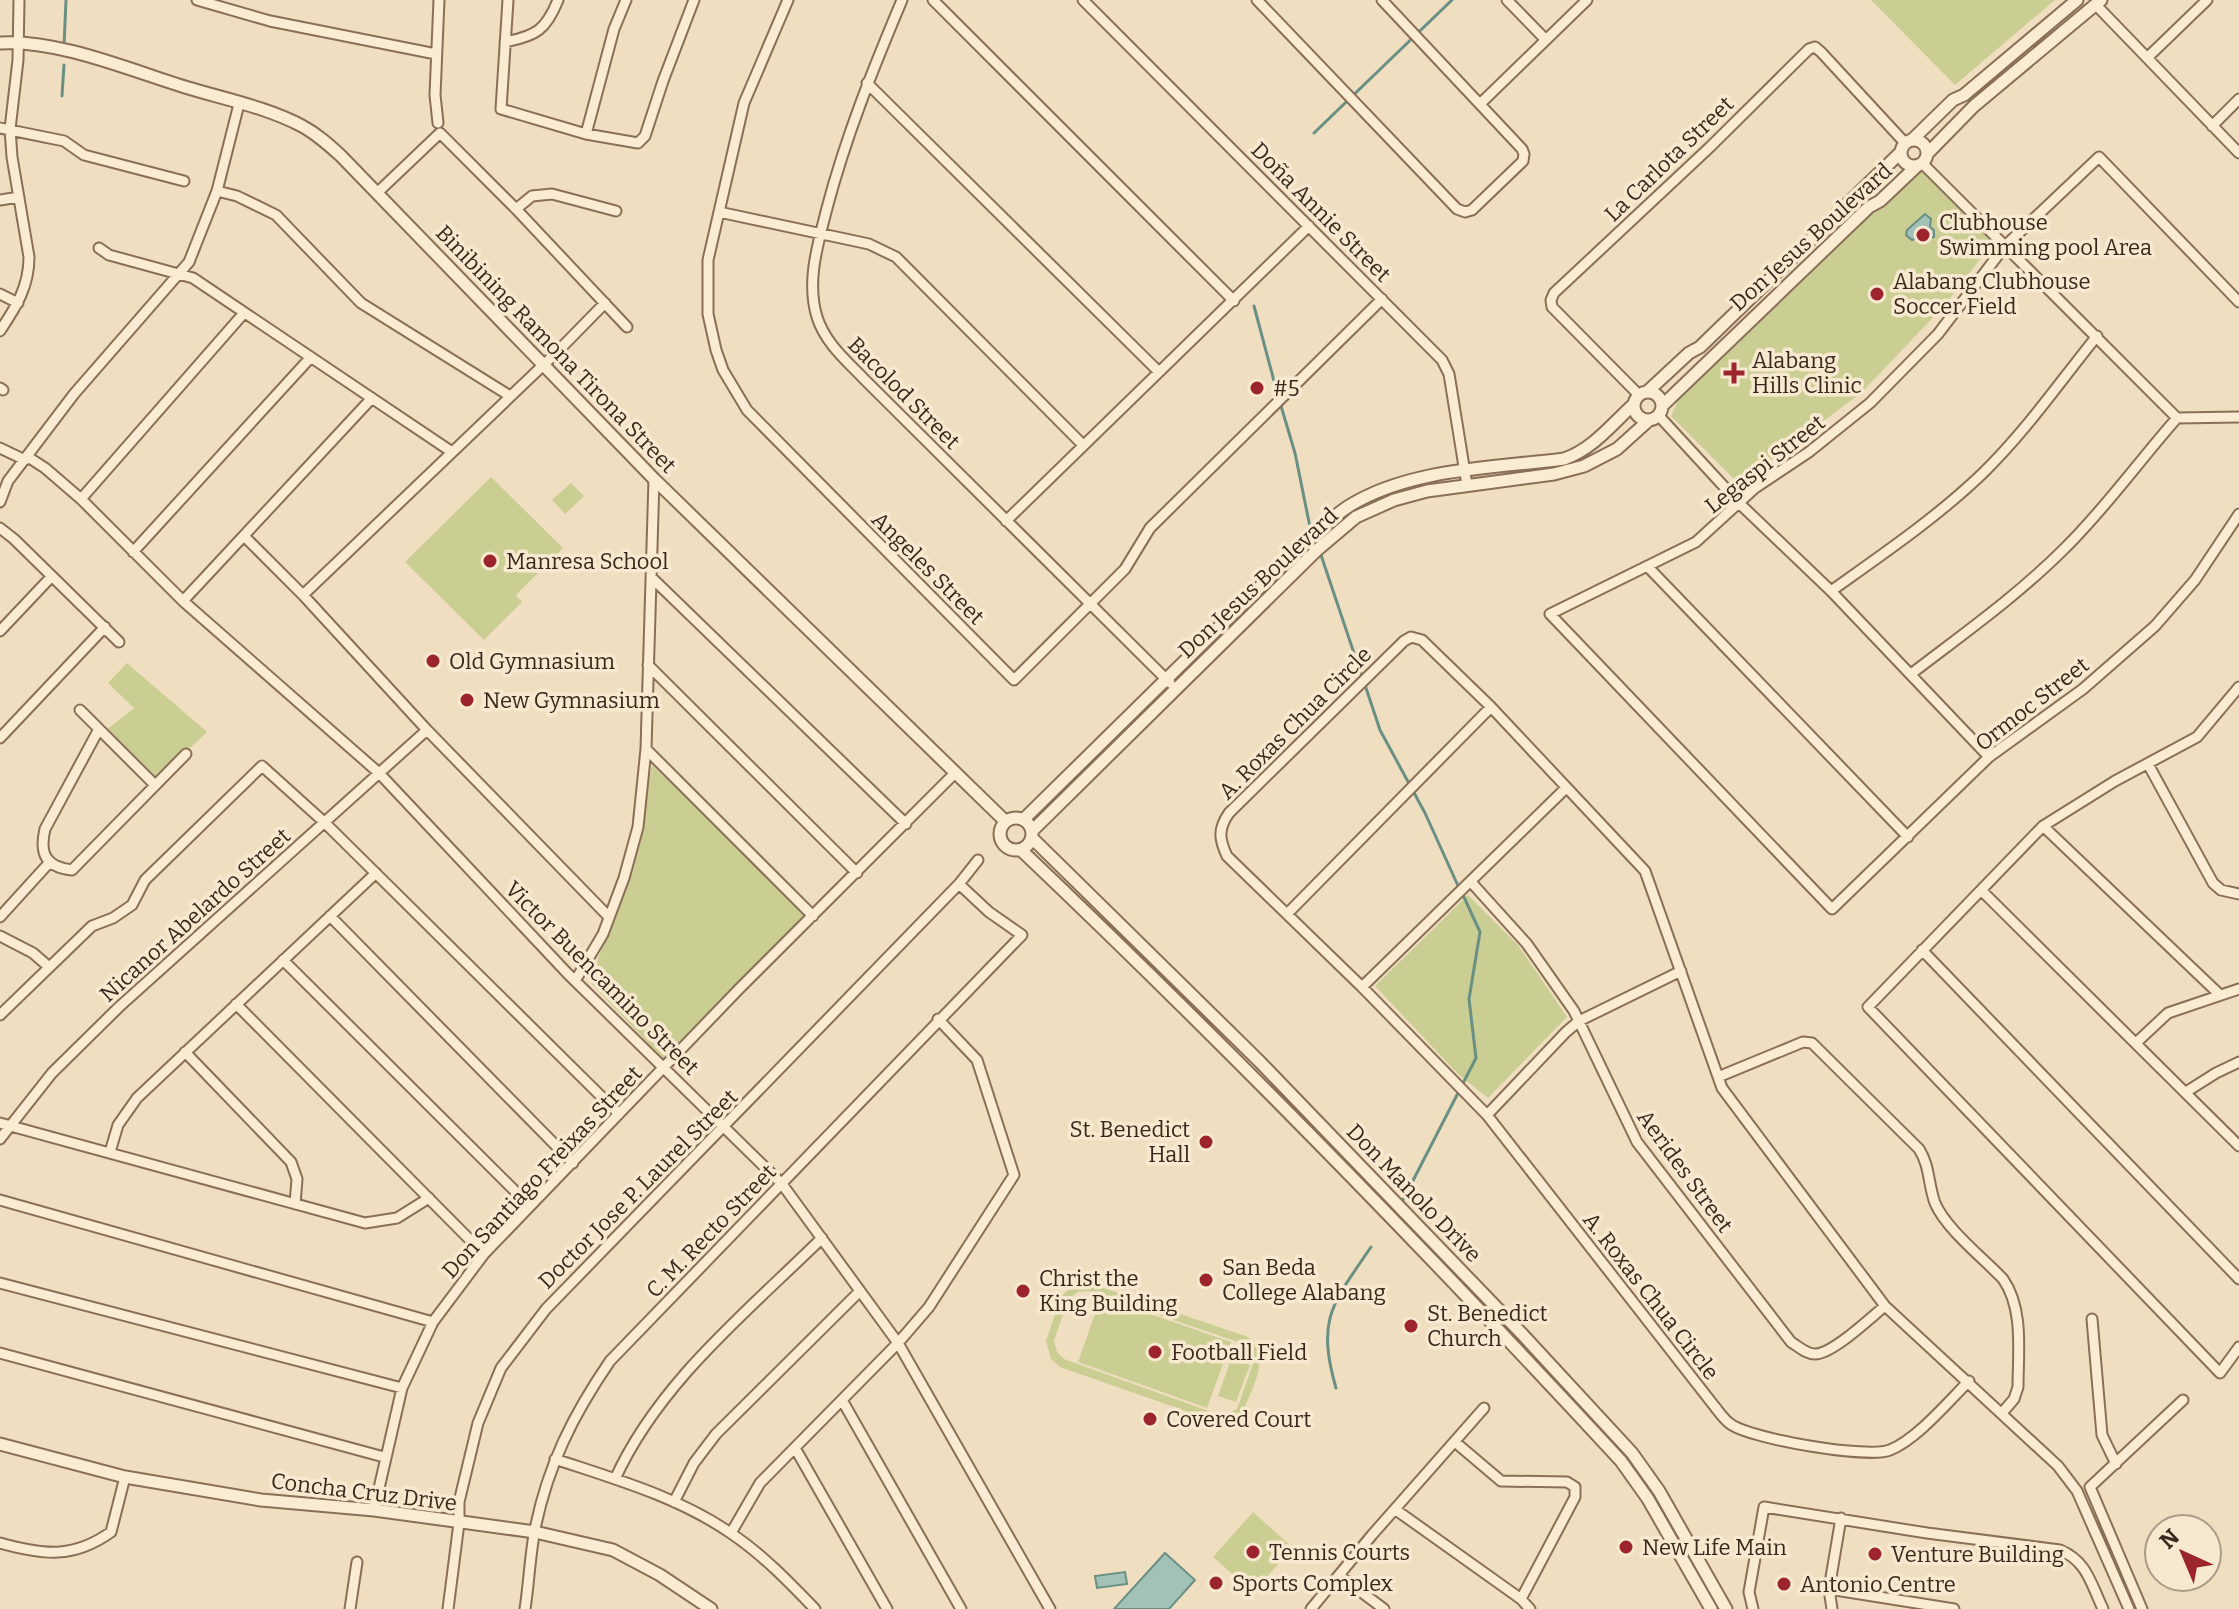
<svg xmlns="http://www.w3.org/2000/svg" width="2239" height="1609" viewBox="0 0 2239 1609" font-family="Bitter,serif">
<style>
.green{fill:#cbce93;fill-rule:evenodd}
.water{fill:#a3c2b7;stroke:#6a9084;stroke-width:2}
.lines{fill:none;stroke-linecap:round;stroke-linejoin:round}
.stream{stroke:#6a9084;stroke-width:3}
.minor-casing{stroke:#8a6f57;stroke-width:13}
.tertiary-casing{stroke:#8a6f57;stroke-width:15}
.minor{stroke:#faecd3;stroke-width:9}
.tertiary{stroke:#faecd3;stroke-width:11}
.poi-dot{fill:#9c242d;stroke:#f7e9d0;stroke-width:3}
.labels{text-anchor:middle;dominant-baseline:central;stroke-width:7;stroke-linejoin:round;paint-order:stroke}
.street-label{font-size:22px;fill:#38281c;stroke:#f7e9d0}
.poi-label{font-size:22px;fill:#38281c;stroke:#f7e9d0;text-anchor:start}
</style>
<rect width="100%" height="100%" fill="#f0dec0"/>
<!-- green -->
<path class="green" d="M1871 0H2055L1955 85Z
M1926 164 1997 237 1945 305 1861 393 1739 484 1671 416 1680 396 1910 168Z
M491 477 563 548 516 595 522 602 484 640 405 562Z
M571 483 584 496 565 514 552 500Z
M127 663 207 732 154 782 104 732 134 708 108 683Z
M652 765 810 915 664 1060 590 982 631 864Z
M1468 895 1518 945 1567 1017 1488 1098 1458 1074 1375 986Z
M1089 1283 1248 1337C1273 1356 1251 1390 1242 1414L1224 1423 1214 1421 1060 1367 1051 1359 1046 1341 1061 1296 1075 1284ZM1088 1291 1241 1343 1249 1349 1254 1361 1237 1409 1226 1414H1217L1064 1359 1057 1352 1054 1341 1068 1299 1078 1292Z
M1101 1297 1231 1342 1207 1408 1078 1362Z
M1231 1359 1250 1365 1236 1402 1218 1396Z
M1253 1512 1293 1548 1253 1592 1213 1557Z"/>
<!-- water -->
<path class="water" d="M1925 214 1931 219 1930 227 1934 230V237L1922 241 1917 238 1912 240 1906 235 1907 230Z
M1165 1553 1195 1580 1169 1609H1114Z
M1125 1572 1127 1584 1097 1588 1095 1576Z"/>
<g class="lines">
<!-- stream -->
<path class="stream" d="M64 46 66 0
M62 96 64 65
M1314 133 1452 0
M1254 306 1274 381
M1281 406 1295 453 1310 527
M1321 555 1362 677
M1365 685 1380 730 1425 813 1459 888
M1403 1200 1476 1058 1469 999 1480 932 1463 895
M1336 1388C1316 1318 1333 1303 1371 1247"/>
<defs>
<path id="minor" d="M197 0 270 21 436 54
M508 0 501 109 586 134 638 143 645 136 663 81 694 0
M788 0 744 103 708 260V314L716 350 723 370 747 410 1014 680 1125 569 1150 528 1382 299
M902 0C873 69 846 136 827 208 818 244 806 281 817 317 825 343 847 361 865 380L1170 683
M933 0 1234 301
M1083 0 1442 360 1449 374 1467 485
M1257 0 1457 209 1465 212 1472 210 1523 161 1524 154 1522 149 1382 0
M1507 0 1546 40
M2096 5 2239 153
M505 42C536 36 546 30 558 0
M2147 58 2207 0
M867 83 1159 372
M1481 103 1587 0
M438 123 435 95 439 0
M2212 126 2239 99
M0 128 64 141 84 155 184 181
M586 134 614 29 626 0
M1922 163 2177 418 2239 417
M217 191 237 196 276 215 361 303 510 396
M377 193 440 133 516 209 627 327
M0 200 19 197
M516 209 532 196 552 194 616 211
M719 212 869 244 896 257 1083 445
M99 248 109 255 193 278 452 452
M0 294 18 303
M2239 302 2099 157 2005 246 1938 334 1870 403 1809 452 1755 488 1696 542 1550 614 1832 909 1989 757 2083 689 2155 626 2195 580 2239 514
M0 331C16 307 29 287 29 257L12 157 10 129 18 60 19 0
M0 388 3 390
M1639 395 1552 307 1551 300 1554 293 1710 147 1809 49 1815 47 1821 52 1905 143
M1659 416 1740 504 1831 591 1989 757
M0 448 25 460
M28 457 45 468 81 499 183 601 379 773 568 974 782 1184 898 1343 1050 1609
M81 499 244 313
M0 502 8 481 74 394 189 262 217 191 239 104
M1006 521 1309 226
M0 528 14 539 119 642
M244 536 303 595 427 730 609 917
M133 552 311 357
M1648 567 1908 837
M652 578 906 824
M1831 591C1883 554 1936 518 1982 474 2026 431 2059 383 2097 336
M303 595 558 351 605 303
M183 601 372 398
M0 631 52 576
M648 665 857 873
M1911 674C1963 634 2017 596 2064 549 2105 509 2139 461 2177 418
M2239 687 2197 737 2115 781 2043 826 1868 1007 2220 1373 2239 1347
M80 710 155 785
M99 729 45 829C39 854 46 867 72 870L186 754
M0 738 105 627
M646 749 813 916
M2148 764 2213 883 2221 890 2239 894
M2043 826 2219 994
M1471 882 1527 944 1574 1011 1637 1142 1791 1342C1798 1346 1806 1354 1815 1354 1833 1354 1871 1317 1885 1306
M1981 890 2239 1146
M1287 914 1491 707
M330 916 573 1163
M0 917 49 863
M0 936 33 953 49 967
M1922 950 2239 1279
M283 960 530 1206
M575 981 603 934 624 878 638 827 646 749 654 479
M1362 987 1566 788
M236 1004 484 1254
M0 1015 92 926 113 918 132 905 145 880 262 766 324 822 619 1114
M2137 1042 2168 1013 2239 989
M185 1052 291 1162 297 1179 295 1204
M1718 1077 1803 1042 1812 1043 1919 1149C1930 1166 1928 1184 1935 1203 1946 1229 1983 1258 2003 1279 2024 1309 2018 1352 2018 1387L2014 1399 2002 1413
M2186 1092 2216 1073 2239 1062
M1487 1115 1566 1032 1579 1021 1681 971
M0 1123 365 1223 397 1218 429 1198
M0 1139 52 1073 119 1007 427 730
M110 1152 118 1125 137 1098 376 873
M0 1200 433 1322
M0 1283 402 1388
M2092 1319 2102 1435 2116 1464
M0 1353 384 1457
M1969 1381C1948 1402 1917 1439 1890 1450 1868 1459 1753 1439 1732 1425 1725 1421 1720 1413 1715 1407L1487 1115 1362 987 1227 856C1219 839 1218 829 1229 813L1404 641 1411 637 1422 640 1491 707 1645 871 1722 1088 1885 1306 2058 1466 2077 1491 2129 1609
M842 1400 961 1609
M1455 1442 1501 1481 1567 1482 1575 1487V1497L1521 1599
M795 1448 887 1609
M555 1459C615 1479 679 1497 732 1534 763 1555 789 1582 815 1609
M615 1479C659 1382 747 1312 822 1238
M674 1502 694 1463 716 1434 860 1291
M374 1510 402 1388 433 1322 484 1254 739 989 955 773
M1396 1510 1521 1599 1530 1609
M731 1533 760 1483 898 1343 929 1307 1014 1175 977 1060 938 1019
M0 1543C44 1555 73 1559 111 1532L125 1477
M1340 1576 1384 1609
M1829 1589 1954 1609
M350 1609 357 1562
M448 1609 459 1523V1502L478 1423 501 1368 546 1309 959 884 978 860
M525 1609C529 1583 530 1555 535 1529 548 1465 573 1415 610 1361L1022 935 989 912 959 884
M1311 1609 1372 1535 1484 1408
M1753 1609 1749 1592 1764 1507 1927 1533 2060 1550C2087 1561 2091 1584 2103 1609
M1832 1609 1829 1589 1841 1518
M2142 1609 2090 1487 2183 1400"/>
<path id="tertiary" d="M0 43C57 39 130 70 185 87 224 99 266 107 302 126 317 134 329 145 341 156L654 479 1005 821
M1913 139 1953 100 1964 95 2077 0
M1901 153a13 13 0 1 1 26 0a13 13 0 1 1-26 0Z
M1927 154 1974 106 2101 0
M1634 406a14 14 0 1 1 28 0a14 14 0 1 1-28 0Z
M1647 392 1689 353 1700 347 1900 153
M1663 405 1869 207 1880 201 1918 165
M1000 834a16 16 0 1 1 32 0a16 16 0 1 1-32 0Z
M1024 819 1311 537C1323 526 1335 515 1349 506 1410 468 1494 468 1564 459 1593 449 1612 424 1634 404
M1032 831 1317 550 1356 517 1394 500 1427 491 1554 474 1584 466 1617 449 1648 421
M1032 838 1259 1061 1523 1335 1632 1453 1659 1491 1726 1609
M1021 850C1228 1047 1427 1251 1621 1461L1648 1499 1711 1609
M0 1444 125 1477 261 1500 374 1510 535 1532 613 1550 660 1575 711 1609"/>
</defs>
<!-- minor casing -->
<use href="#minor" class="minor-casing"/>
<!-- tertiary casing -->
<use href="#tertiary" class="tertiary-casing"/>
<!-- minor -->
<use href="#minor" class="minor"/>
<!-- tertiary -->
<use href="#tertiary" class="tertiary"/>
</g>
<!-- markers -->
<g class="poi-dot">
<circle cx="1923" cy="235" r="8"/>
<circle cx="1877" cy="294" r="8"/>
<path d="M1730 361h8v8h8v8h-8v8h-8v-8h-8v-8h8z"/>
<circle cx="1257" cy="388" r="8"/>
<circle cx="490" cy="561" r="8"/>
<circle cx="433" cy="661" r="8"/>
<circle cx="467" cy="700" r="8"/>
<circle cx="1206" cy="1142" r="8"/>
<circle cx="1206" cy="1280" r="8"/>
<circle cx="1023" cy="1291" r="8"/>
<circle cx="1411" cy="1326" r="8"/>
<circle cx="1155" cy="1352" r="8"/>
<circle cx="1150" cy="1419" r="8"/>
<circle cx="1626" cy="1547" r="8"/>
<circle cx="1253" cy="1552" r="8"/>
<circle cx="1875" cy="1554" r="8"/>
<circle cx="1216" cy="1583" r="8"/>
<circle cx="1784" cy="1584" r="8"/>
</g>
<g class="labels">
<!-- street labels -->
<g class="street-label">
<text transform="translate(1669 159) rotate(-44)">La Carlota Street</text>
<text transform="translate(1321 212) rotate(45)">Doña Annie Street</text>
<text transform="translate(1811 237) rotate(-42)">Don Jesus Boulevard</text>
<text transform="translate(556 349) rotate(46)">Binibining Ramona Tirona Street</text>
<text transform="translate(904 393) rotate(45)">Bacolod Street</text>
<text transform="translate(1765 464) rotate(-38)">Legaspi Street</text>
<text transform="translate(928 568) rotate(45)">Angeles Street</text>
<text transform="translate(1258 583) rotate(-43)">Don Jesus Boulevard</text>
<text transform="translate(2032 704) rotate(-38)">Ormoc Street</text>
<text transform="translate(1295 723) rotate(-45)">A. Roxas Chua Circle</text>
<text transform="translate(195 915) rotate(-42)">Nicanor Abelardo Street</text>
<text transform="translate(602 978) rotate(45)">Victor Buencamino Street</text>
<text transform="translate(1685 1171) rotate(54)">Aerides Street</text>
<text transform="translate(542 1172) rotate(-47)">Don Santiago Freixas Street</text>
<text transform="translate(638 1189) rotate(-45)">Doctor Jose P. Laurel Street</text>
<text transform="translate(1414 1193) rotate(46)">Don Manolo Drive</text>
<text transform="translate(711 1231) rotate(-46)">C. M. Recto Street</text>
<text transform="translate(1651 1296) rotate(52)">A. Roxas Chua Circle</text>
<text transform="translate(364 1492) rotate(7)">Concha Cruz Drive</text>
</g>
<!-- poi labels -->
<g class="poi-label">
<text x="1939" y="222">Clubhouse<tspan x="1939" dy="25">Swimming pool Area</tspan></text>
<text x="1893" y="281">Alabang Clubhouse<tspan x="1893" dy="25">Soccer Field</tspan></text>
<text x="1752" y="360">Alabang<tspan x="1752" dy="25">Hills Clinic</tspan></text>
<text x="1273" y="388">#5</text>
<text x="506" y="561">Manresa School</text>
<text x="449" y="661">Old Gymnasium</text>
<text x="483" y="700">New Gymnasium</text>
<text x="1190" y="1129" text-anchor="end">St. Benedict<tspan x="1190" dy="25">Hall</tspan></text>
<text x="1222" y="1267">San Beda<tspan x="1222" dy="25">College Alabang</tspan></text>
<text x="1039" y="1278">Christ the<tspan x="1039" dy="25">King Building</tspan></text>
<text x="1427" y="1313">St. Benedict<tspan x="1427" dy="25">Church</tspan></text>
<text x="1171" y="1352">Football Field</text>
<text x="1166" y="1419">Covered Court</text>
<text x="1642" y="1547">New Life Main</text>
<text x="1269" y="1552">Tennis Courts</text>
<text x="1891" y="1554">Venture Building</text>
<text x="1232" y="1583">Sports Complex</text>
<text x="1800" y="1584">Antonio Centre</text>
</g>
</g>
<!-- north arrow -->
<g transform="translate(2183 1553) rotate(316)"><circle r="38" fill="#f7e9d0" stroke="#ab9c88" stroke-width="2"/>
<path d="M0-6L14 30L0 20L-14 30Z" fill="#9c242d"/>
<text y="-12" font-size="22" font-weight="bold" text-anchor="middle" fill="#38281c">N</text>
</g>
</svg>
